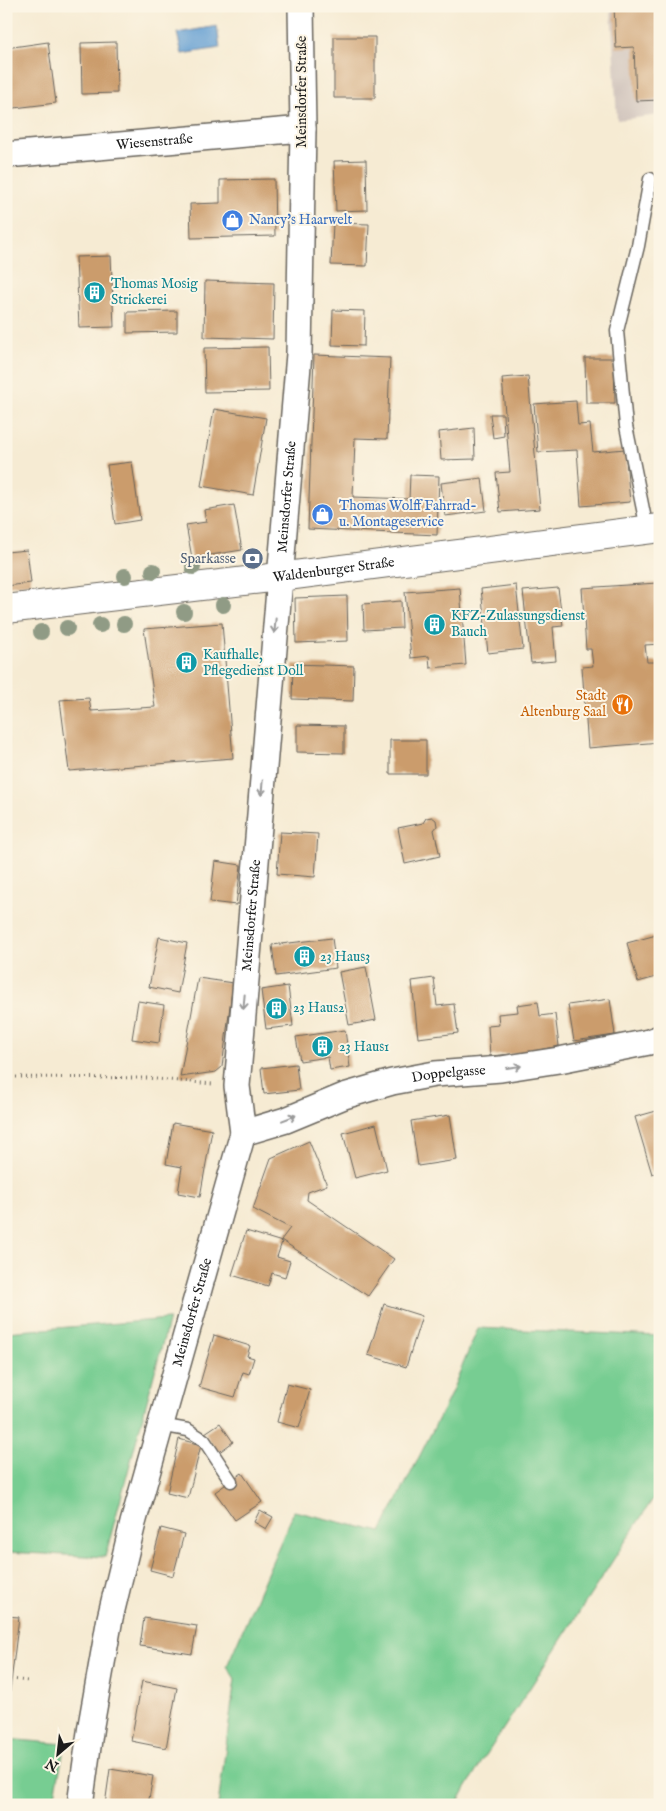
<svg xmlns="http://www.w3.org/2000/svg" width="666" height="1811" viewBox="0 0 666 1811" font-family="'IM FELL English',serif">
<style>
.industrial{fill:#cec1ba}
.green{fill:#77cd92;stroke:#4a7457}
.water{fill:#639fd3;stroke:#405e78}
.building{fill:#cb9c6c}
.lines{fill:none;stroke-linecap:round;stroke-linejoin:round}
.lane-casing{stroke:#68645c;stroke-width:15}
.street-casing{stroke:#68645c;stroke-width:28}
.secondary-casing{stroke:#68645c;stroke-width:30}
.path{stroke:#68645c;stroke-width:3;stroke-dasharray:1 4;stroke-linecap:butt}
.lane{stroke:#fff;stroke-width:12}
.street{stroke:#fff;stroke-width:25}
.secondary{stroke:#fff;stroke-width:28}
.tree{fill:#909b85}
.oneway{stroke:#999}
.labels{text-anchor:middle;dominant-baseline:central;stroke-width:4;stroke-linejoin:round;paint-order:stroke}
.street-label{font-size:14px;fill:#1c1c1c;stroke:#fcf5e5}
.shop-label{font-size:14px;fill:#366cbe;stroke:#fcf5e5;text-anchor:start}
.culture-label{font-size:14px;fill:#0d838f;stroke:#fcf5e5;text-anchor:start}
.service-label{font-size:14px;fill:#4e5e75;stroke:#fcf5e5;text-anchor:end}
.food-label{font-size:14px;fill:#c56008;stroke:#fcf5e5;text-anchor:end}
</style>
<rect width="100%" height="100%" fill="#fcf5e5"/>
<filter id="ink" filterUnits="userSpaceOnUse"><feTurbulence type="fractalNoise" baseFrequency=".02" numOctaves="2"/><feDisplacementMap in="SourceGraphic" scale="10" xChannelSelector="R" yChannelSelector="G"/><feConvolveMatrix kernelMatrix="1 2 1 2 8 2 1 2 1" color-interpolation-filters="sRGB"/></filter>
<filter id="wash" filterUnits="userSpaceOnUse"><feTurbulence type="fractalNoise" baseFrequency=".0096" numOctaves="4" result="noise"/><feDisplacementMap in="SourceGraphic" scale="20" xChannelSelector="R" yChannelSelector="G"/><feGaussianBlur stdDeviation="1.12" result="paint"/><feColorMatrix in="noise" values="0 0 0 0 0 0 0 0 0 0 0 0 0 0 0 0 0 1.4 0 .05"/><feComposite in="paint" operator="in"/></filter>
<g filter="url(#wash)">
<rect width="100%" height="100%" fill="#f6ebd3"/>
<!-- industrial -->
<path class="industrial" d="M611 6H660V115L617 120Z"/>
<!-- green -->
<path class="green" d="M169 1319 105 1557 6 1552V1332Z
M478 1328 660 1336V1488L483 1760 456 1805H218L235 1679 227 1666 294 1511 381 1532 449 1398Z
M6 1739 65 1744 53 1805H6Z"/>
<!-- water -->
<path class="water" d="M217 26 220 48 182 54 177 33Z"/>
<g id="blocks">
<!-- building -->
<path class="building" d="M614 6H660V100L636 101 634 47 616 48Z
M334 37H375V98H334Z
M48 42 56 103 6 109V48Z
M116 42 117 93 82 94 81 43Z
M366 160 367 210 336 211 334 161Z
M274 179 275 236 191 238 190 204 220 203V180Z
M333 223 369 224 367 266 331 265Z
M111 256 114 327 79 328 76 257Z
M205 281 274 283 273 339 204 337Z
M333 310 365 311 364 346 332 345Z
M177 311V332L127 333V312Z
M268 347 269 391 205 392 204 348Z
M314 355 390 358 387 439 355 438 353 497 409 499 410 475 439 476 437 535 308 529Z
M585 358H614L615 403H586Z
M528 376 540 509 500 512 496 473 510 472 502 378Z
M576 401 578 425 590 424 593 452 625 449 630 502 581 506 577 450 538 452 534 404Z
M214 409 266 418 253 495 201 486Z
M490 414H503L504 436 493 438Z
M474 428 475 459 441 460 439 432Z
M132 462 140 520 115 524 107 465Z
M482 478 486 511 445 516 441 483Z
M234 505 242 550 192 558 186 525 206 522 204 510Z
M27 550 31 583 6 586V552Z
M657 583 660 644 645 645 647 662H660V742L588 748 582 667 593 666 591 649H586L582 588Z
M516 585 523 649 488 653 481 589Z
M460 588 466 665 430 668 429 656 411 658 405 592Z
M558 588 563 626 553 627 556 661 531 663 523 591Z
M347 596 348 641 296 643 295 598Z
M401 601 402 628 364 630 363 604Z
M222 623 233 758 69 771 60 700 89 698 91 711 155 707 144 629Z
M293 664 354 666 353 701 292 699Z
M297 725 344 726V753L297 752Z
M390 740H426V774H390Z
M432 817 436 820 437 826 434 830 440 856 405 864 398 828 423 823 426 818Z
M280 832 318 834 315 877 277 874Z
M215 861 241 865 236 905 210 902Z
M660 934V976L638 982 627 943Z
M159 937 187 943 178 993 149 987Z
M332 938 336 968 276 976 272 945Z
M366 967 376 1020 349 1025 339 972Z
M198 978 233 983 222 1067 216 1072 180 1077Z
M434 978 437 1006 454 1004 458 1033 418 1038 412 981Z
M288 986 293 1026 266 1029 261 990Z
M610 999 615 1035 574 1041 568 1005Z
M138 1001 164 1005 159 1043 132 1039Z
M538 1002 540 1016 555 1014 559 1046 524 1053 490 1056 488 1026 499 1025 498 1014 518 1012 517 1005Z
M345 1030 350 1067 330 1070 328 1057 300 1061 296 1037Z
M296 1064 299 1090 264 1094 261 1068Z
M660 1110V1171L652 1174 635 1117Z
M450 1115 457 1160 418 1166 411 1121Z
M173 1123 212 1130 200 1197 178 1193 182 1167 166 1164Z
M376 1124 387 1170 355 1178 343 1133Z
M309 1141 327 1185 308 1192 307 1200 394 1259 368 1296 281 1240 290 1228 253 1209 271 1158Z
M246 1231 282 1242 277 1257 290 1261 285 1277 272 1273 268 1286 232 1275Z
M384 1304 422 1316 406 1367 368 1355Z
M214 1335 250 1346 247 1356 254 1358 249 1374 243 1372 235 1397 199 1387Z
M287 1384 310 1390 299 1428 277 1422Z
M220 1423 233 1442 218 1453 205 1433Z
M179 1439 201 1445 188 1498 167 1493Z
M242 1473 262 1502 235 1520 215 1492Z
M260 1510 273 1517 266 1529 254 1522Z
M161 1528 184 1534 173 1576 150 1570Z
M6 1616 19 1617 10 1691H6Z
M144 1618 197 1626 192 1654 140 1646Z
M142 1681 177 1688 166 1748 131 1741Z
M110 1769 153 1776 148 1805H105Z"/>
</g>
</g>
<g filter="url(#ink)">
<use href="#blocks" fill-opacity="0" stroke="#68645c" stroke-width="1"/>
<g class="lines">
<defs>
<path id="lane" d="M647 529 626 426 617 331 638 246 650 179
M160 1425 188 1430 204 1440 231 1481"/>
<g id="street">
<path id="s1" d="M6 155 303 129"/>
<path id="s2" d="M243 1133 286 1120 344 1096 392 1082 435 1074 501 1069 559 1060 649 1042 660 1038"/>
<path id="s3" d="M80 1805 91 1725 110 1618 133 1523 243 1133 237 1086 299 354 303 129 301 6"/>
</g>
<g id="secondary">
<path id="s4" d="M6 609 279 577 660 528"/>
</g>
</defs>
<!-- lane casing -->
<use href="#lane" class="lane-casing"/>
<!-- street casing -->
<use href="#street" class="street-casing"/>
<!-- secondary casing -->
<use href="#secondary" class="secondary-casing"/>
<!-- path -->
<path class="path" d="M6 1077 146 1078 213 1084
M11 1679 28 1681"/>
<!-- lane -->
<use href="#lane" class="lane"/>
<!-- street -->
<use href="#street" class="street"/>
<!-- secondary -->
<use href="#secondary" class="secondary"/>
</g>
<!-- trees -->
<g class="tree">
<circle cx="193" cy="567" r="8"/>
<circle cx="153" cy="571" r="8"/>
<circle cx="125" cy="576" r="8"/>
<circle cx="223" cy="605" r="8"/>
<circle cx="184" cy="612" r="8"/>
<circle cx="124" cy="624" r="8"/>
<circle cx="100" cy="625" r="8"/>
<circle cx="67" cy="628" r="8"/>
<circle cx="41" cy="632" r="8"/>
</g>
<!-- one-way arrows -->
<defs><path id="oneway-shaft" d="M-6 0H5M1.5-3L5.5 0L1.5 3" fill="none" stroke-width="1.6" stroke-linecap="round" stroke-linejoin="round" transform="scale(1.25)"/></defs>
<g class="oneway">
<use href="#oneway-shaft" transform="translate(275 626) rotate(95)"/>
<use href="#oneway-shaft" transform="translate(262 788) rotate(95)"/>
<use href="#oneway-shaft" transform="translate(244 1002) rotate(95)"/>
<use href="#oneway-shaft" transform="translate(514 1067) rotate(-8)"/>
<use href="#oneway-shaft" transform="translate(289 1118) rotate(-21)"/>
</g>
</g>
<!-- icons -->
<defs>
<symbol id="shop-disc" viewBox="-11 -11 22 22"><circle r="9.5" fill="#3f7fe0" stroke="#fcf5e5"/><path d="M-5-2.5h2.3a2.7 3.5 0 0 1 5.4 0H5L5.5 6h-11ZM-1.5-2.5h3a1.5 2.3 0 0 0-3 0Z" fill="#fff"/></symbol>
<symbol id="building-disc" viewBox="-11 -11 22 22"><circle r="9.5" fill="#0f9aa8" stroke="#fcf5e5"/><path d="M-4-6H4V6H1V3H-1V6H-4ZM-2.5-4.3h1.7v1.8h-1.7ZM.8-4.3h1.7v1.8H.8ZM-2.5-1h1.7V.8h-1.7ZM.8-1h1.7V.8H.8Z" fill="#fff"/></symbol>
<symbol id="bank-disc" viewBox="-11 -11 22 22"><circle r="9.5" fill="#5c6f8a" stroke="#fcf5e5"/><path d="M-6-4H6V4H-6ZM0-2.3a2.3 2.3 0 1 0 0 4.6a2.3 2.3 0 1 0 0-4.6Z" fill="#fff"/></symbol>
<symbol id="restaurant-disc" viewBox="-11 -11 22 22"><circle r="9.5" fill="#e8710a" stroke="#fcf5e5"/><path d="M-5-6h1v4h1v-4h1v4h1v-4h1v5L-1.5 .5V6h-2V.5L-5-1ZM5-6V6H3V1.5H1.5Q1.5-4 5-6Z" fill="#fff"/></symbol>
</defs>
<g fill-rule="evenodd">
<use href="#shop-disc" x="220" y="208" width="25" height="25"/>
<use href="#building-disc" x="82" y="280" width="25" height="25"/>
<use href="#shop-disc" x="310" y="502" width="25" height="25"/>
<use href="#bank-disc" x="240" y="546" width="25" height="25"/>
<use href="#building-disc" x="422" y="612" width="25" height="25"/>
<use href="#building-disc" x="174" y="650" width="25" height="25"/>
<use href="#restaurant-disc" x="610" y="692" width="25" height="25"/>
<use href="#building-disc" x="292" y="944" width="25" height="25"/>
<use href="#building-disc" x="264" y="996" width="25" height="25"/>
<use href="#building-disc" x="310" y="1034" width="25" height="25"/>
</g>
<g class="labels">
<!-- street labels -->
<g class="street-label">
<text transform="translate(302 92) rotate(-90)">Meinsdorfer Straße</text>
<text stroke="none"><textPath href="#s1" startOffset="149">Wiesenstraße</textPath></text>
<text stroke="none"><textPath href="#s3" startOffset="1331">Meinsdorfer Straße</textPath></text>
<text stroke="none"><textPath href="#s4" startOffset="330">Waldenburger Straße</textPath></text>
<text stroke="none"><textPath href="#s3" startOffset="911">Meinsdorfer Straße</textPath></text>
<text stroke="none"><textPath href="#s2" startOffset="215">Doppelgasse</textPath></text>
<text stroke="none"><textPath href="#s3" startOffset="506">Meinsdorfer Straße</textPath></text>
</g>
<!-- shop labels -->
<g class="shop-label">
<text x="249" y="220">Nancy's Haarwelt</text>
<text x="339" y="506">Thomas Wolff Fahrrad-<tspan x="339" dy="16">u. Montageservice</tspan></text>
</g>
<!-- culture labels -->
<g class="culture-label">
<text x="111" y="284">Thomas Mosig<tspan x="111" dy="16">Strickerei</tspan></text>
<text x="451" y="616">KFZ-Zulassungsdienst<tspan x="451" dy="16">Bauch</tspan></text>
<text x="203" y="655">Kaufhalle,<tspan x="203" dy="16">Pflegedienst Doll</tspan></text>
<text x="320" y="957">23 Haus3</text>
<text x="293" y="1008">23 Haus2</text>
<text x="339" y="1047">23 Haus1</text>
</g>
<!-- service labels -->
<g class="service-label">
<text x="236" y="559">Sparkasse</text>
</g>
<!-- food labels -->
<g class="food-label">
<text x="606" y="696">Stadt<tspan x="606" dy="16">Altenburg Saal</tspan></text>
</g>
</g>
<!-- margin -->
<rect width="666" height="1811" fill="none" stroke="#fcf5e5" stroke-width="25"/>
<!-- north arrow -->
<g transform="translate(58 1754) rotate(208)" stroke="#fcf5e5" stroke-width="4" paint-order="stroke">
<path d="M0-4L9 19L0 12L-9 19Z" fill="#1c1c1c"/>
<text y="-8" font-size="14" font-weight="bold" text-anchor="middle" fill="#1c1c1c">N</text>
</g>
</svg>
